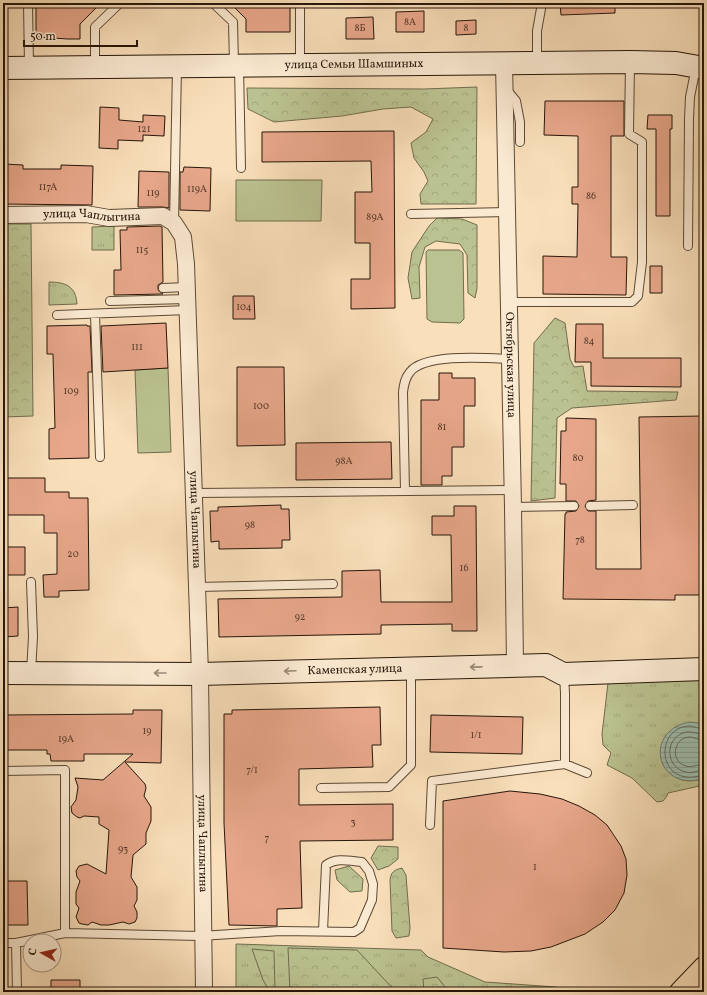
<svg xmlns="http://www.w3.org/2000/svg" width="707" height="995" viewBox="0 0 707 995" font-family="Vollkorn,serif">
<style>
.grass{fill:url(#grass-tufts);stroke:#716c4d}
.forest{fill:url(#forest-crowns);stroke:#716c4d}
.pitch{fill:#bbc291;stroke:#716c4d}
.water{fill:url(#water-rules);stroke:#6e7a6d}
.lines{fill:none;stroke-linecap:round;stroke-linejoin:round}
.shore{stroke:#626a5c;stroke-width:1}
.building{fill:#e8a78b;stroke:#271609}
.lane-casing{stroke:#5c4835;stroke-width:10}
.street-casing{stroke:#5c4835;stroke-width:18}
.secondary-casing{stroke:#271609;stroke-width:24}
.primary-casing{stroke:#271609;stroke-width:24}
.lane{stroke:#fbead2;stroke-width:8}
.street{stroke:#fbead2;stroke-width:16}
.secondary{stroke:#fbead2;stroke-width:22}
.primary{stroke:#f9dfba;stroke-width:22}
.oneway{stroke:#9c8b78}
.labels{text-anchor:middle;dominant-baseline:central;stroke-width:3;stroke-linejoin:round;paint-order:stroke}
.number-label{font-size:10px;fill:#573a2a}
.street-label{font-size:12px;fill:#271609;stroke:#fbead2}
</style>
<defs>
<pattern id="grass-tufts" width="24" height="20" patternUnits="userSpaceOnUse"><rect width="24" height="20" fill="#bbc291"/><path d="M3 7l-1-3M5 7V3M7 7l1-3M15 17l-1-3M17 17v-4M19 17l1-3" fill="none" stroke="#a1a67c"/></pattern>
<pattern id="forest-crowns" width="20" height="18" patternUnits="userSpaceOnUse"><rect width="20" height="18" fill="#bbc291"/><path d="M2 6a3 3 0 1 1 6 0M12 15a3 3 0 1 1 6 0" fill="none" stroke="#a1a67c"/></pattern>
<pattern id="water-rules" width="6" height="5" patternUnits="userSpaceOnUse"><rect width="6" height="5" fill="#9ebdaf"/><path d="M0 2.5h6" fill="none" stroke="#88a295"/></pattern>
</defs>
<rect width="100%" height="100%" fill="#f9dfba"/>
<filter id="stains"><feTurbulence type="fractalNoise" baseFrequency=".005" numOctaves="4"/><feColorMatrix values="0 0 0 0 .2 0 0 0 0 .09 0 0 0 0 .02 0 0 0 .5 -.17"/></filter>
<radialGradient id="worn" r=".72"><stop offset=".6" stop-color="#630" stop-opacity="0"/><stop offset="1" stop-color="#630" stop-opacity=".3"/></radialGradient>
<!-- grass -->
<path class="grass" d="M114 226V250H92V227Z
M49 282C65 282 76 286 77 304L49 305Z
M704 675V726L698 723 662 763C672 779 686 785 704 778V785L668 793 667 796 663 801 657 802 632 778 607 765 611 753 603 745 602 734 608 683Z
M236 944 421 950 428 957 485 982 556 987V992H236Z"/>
<!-- forest -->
<path class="forest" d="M477 87 476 204H421L420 194 428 181 424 172 414 158 411 143 426 132 433 119 411 107 383 109 342 116 274 122 248 109 247 88 424 89Z
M437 218 462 219 477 225V288L475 298 468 293 467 255 460 244 436 241 425 247 419 267 420 298 412 299 408 278 412 252 429 226Z
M3 224H31L33 416 3 417Z
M555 318 565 323 570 359 574 367 583 366 587 391 678 392 676 400 572 408 557 418 555 498 531 501 534 343Z
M378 846 398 847V859L389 866 378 870 371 858Z
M349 866 363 879 362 891 350 892 337 880 335 870Z
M402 868 406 875 410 928 409 936 396 938 392 931 390 880C391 872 394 870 402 868Z
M288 948 357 950 396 992H290Z
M252 949 274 951 275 992H270L263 980Z
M437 977 449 992H424L423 979Z"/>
<!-- pitch -->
<path class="pitch" d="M236 180H322L321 221H236Z
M428 250H459L463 253 464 319 460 323 432 322 427 319 426 252Z
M168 368 171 452 138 453 135 370Z"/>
<!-- water -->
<path class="water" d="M689 722 698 723 704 726V778C658 794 641 732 689 722Z"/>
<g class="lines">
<!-- shore -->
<path class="shore" d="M704 729C699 729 694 726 689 726 659 727 656 773 686 777 692 778 698 776 704 775
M704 735C696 734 691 730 683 733 664 740 666 768 686 772 692 774 698 770 704 770
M704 741C699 740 694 737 689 737 673 738 670 762 686 766 692 768 698 764 704 764"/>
</g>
<!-- building -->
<path class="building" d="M36 3H101L80 24V39H68L36 37Z
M230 3H290V32H246V19Z
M560 3H615V13L561 15Z
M424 11V32H396V12Z
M373 17 374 39H346V18Z
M476 20V34L456 35V21Z
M545 101H624V136H611V257H627L626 295 543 294V256L577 257 578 204H572V187H578V136L544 135Z
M100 107 119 108V120L143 122V115L165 116 164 136 143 135V141L118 140V149L99 148Z
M648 115H672V129H670V216H656V129H647Z
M394 131 395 308 351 309V279H370V243H355V192H372L371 161 262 162V132Z
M3 164 23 165V169H61V165L93 166 92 205 3 204Z
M184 167 211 168 210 211 180 210V172H183Z
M139 171 169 172V208L163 207H138Z
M160 226 162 227 163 282 158 285V289L159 291 163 294 114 295V270H121L120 230H127V227Z
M650 266H662V293H650Z
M233 296H254L255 319H233Z
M166 323 168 368 103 372 101 326Z
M576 324H603V358H681V387L591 386V362H575Z
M87 325V326H90L92 372H88L89 458 49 459V429L55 428 53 354H47V326Z
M237 367H284L285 445 237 446Z
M439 373H452V378H475V406H464V447H452V476H442V485H421V400H439Z
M704 416V595H675V600L563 599 565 514H566V512L576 511 579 506 576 501H566V484H560L561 431H566V418L596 419V500L588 501 585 506 588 511H596V569H641L639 417Z
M391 442 392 479 296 480V443Z
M5 478H45V492H69V498H88L89 590 59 591V597H44L43 575 57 574V533H44V515H6Z
M281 505V509H289L290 540H282V548L219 549V541L211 542 210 511H218V507Z
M454 506H476L477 631H452V624L381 625V634L219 637 218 599 342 597V571L380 570 381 602H452L451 535H432V516H454Z
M3 547H25V575H3Z
M18 607V636L3 637V608Z
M380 707 381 745H372L373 767 299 769V805L393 804V840L300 841 302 908 277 909V926L229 925 224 823V714H232V710Z
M133 710H162L161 763 125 762 145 784 146 788 144 796 151 807V821L146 833V844L133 855 131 877 137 887V900L134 906 137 912V918L135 922 129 924 123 922 109 925H101L92 922 88 925 82 924 79 923 76 917 79 908 76 904V892L80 881 77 877 76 871 79 866 87 864 106 874 109 830 99 824V817L84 816 80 818 77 817 72 813 71 807 76 800 78 787 75 778 103 780 133 754H84V761H51L50 754H47V750H3L4 715 133 714Z
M431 715 523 717 522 754 430 752Z
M510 791 540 794 562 799 579 806 595 815 607 825 621 846 626 859 627 875 624 893 615 910 603 922 585 934 551 947 531 951 504 952 443 948V801Z
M3 881H27L28 925H3Z
M51 980H80V992H51Z"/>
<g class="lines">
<defs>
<path id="lane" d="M28 3 29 66
M213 3 233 22 234 65
M537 62V31L542 3
M300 64V3
M95 66V27L120 3
M239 66 241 168
M507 90 516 101 520 122V142
M411 214 508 212
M174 223 177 67
M688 246 689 119 690 97 696 67
M163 288 187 287
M110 301 187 299
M509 302H632L638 296 642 262V142L629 134 630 62
M95 314 100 457
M57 315 188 310
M405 491 403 392C404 384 405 378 410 372 425 353 487 358 510 359
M194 493 513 490
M590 506 633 505
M513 507 574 506
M197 587 333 584
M31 672 33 637 31 582
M564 675 565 693V764
M3 771 65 770V933L200 936 281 931 354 932 360 928 372 900 373 884 369 871 362 862C350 861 336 857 326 865L323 931
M321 788 389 787 411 765V669
M430 825 432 781 565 764 587 773
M3 943H16L17 992
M16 943 65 933"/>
<g id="street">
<path id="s1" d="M504 63 513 507 515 666"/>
<path id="s2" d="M3 215 86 214 109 218 163 216 174 223 183 237 186 264 200 674 204 992"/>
</g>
<g id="secondary">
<path id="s3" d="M3 68 630 62 676 63 704 68"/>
<path id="s4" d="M3 673 200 674 546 665 563 674 704 669"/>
</g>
<path id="primary" d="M681 992 704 968"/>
</defs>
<!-- lane casing -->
<use href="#lane" class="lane-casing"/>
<!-- street casing -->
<use href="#street" class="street-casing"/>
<!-- secondary casing -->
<use href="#secondary" class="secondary-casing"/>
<!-- primary casing -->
<use href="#primary" class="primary-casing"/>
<!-- lane -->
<use href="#lane" class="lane"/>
<!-- street -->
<use href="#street" class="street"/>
<!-- secondary -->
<use href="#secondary" class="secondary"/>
<!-- primary -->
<use href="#primary" class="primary"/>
</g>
<!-- one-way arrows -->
<defs><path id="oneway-shaft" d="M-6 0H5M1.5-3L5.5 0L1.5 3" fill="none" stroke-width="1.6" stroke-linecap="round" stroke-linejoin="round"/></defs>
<g class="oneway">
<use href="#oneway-shaft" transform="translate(476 667) rotate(179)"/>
<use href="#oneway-shaft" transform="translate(290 671) rotate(178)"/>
<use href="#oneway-shaft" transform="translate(160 673) rotate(-180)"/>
</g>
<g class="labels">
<!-- number labels -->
<g class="number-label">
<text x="410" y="22">8А</text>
<text x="360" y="28">8Б</text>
<text x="466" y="28">8</text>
<text x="144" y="129">121</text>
<text x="48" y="187">117А</text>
<text x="197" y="189">119А</text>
<text x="153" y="193">119</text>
<text x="591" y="196">86</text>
<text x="375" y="217">89А</text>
<text x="142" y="250">115</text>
<text x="244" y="307">104</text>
<text x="589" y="341">84</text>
<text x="137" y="347">111</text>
<text x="71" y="391">109</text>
<text x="261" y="406">100</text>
<text x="442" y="427">81</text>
<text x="578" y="458">80</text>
<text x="344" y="461">98А</text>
<text x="250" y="525">98</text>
<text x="580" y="540">78</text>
<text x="73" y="554">20</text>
<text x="464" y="568">16</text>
<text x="300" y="617">92</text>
<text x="147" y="731">19</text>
<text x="476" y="735">1/1</text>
<text x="66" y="739">19А</text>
<text x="252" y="770">7/1</text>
<text x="353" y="822">3</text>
<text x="267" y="838">7</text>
<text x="123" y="849">93</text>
<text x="535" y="867">1</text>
</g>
<!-- street labels -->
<g class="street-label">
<text stroke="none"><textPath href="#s3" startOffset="351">улица Семьи Шамшиных</textPath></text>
<text stroke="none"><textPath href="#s2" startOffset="89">улица Чаплыгина</textPath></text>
<text stroke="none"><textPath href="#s1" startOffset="302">Октябрьская улица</textPath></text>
<text stroke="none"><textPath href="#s2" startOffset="473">улица Чаплыгина</textPath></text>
<text stroke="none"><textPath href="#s4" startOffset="352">Каменская улица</textPath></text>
<text stroke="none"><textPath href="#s2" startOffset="797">улица Чаплыгина</textPath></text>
</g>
</g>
<!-- margin -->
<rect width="707" height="995" fill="none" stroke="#f9dfba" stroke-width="16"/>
<rect x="4" y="4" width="699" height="987" fill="none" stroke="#271609" stroke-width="2"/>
<rect x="8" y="8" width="691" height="979" fill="none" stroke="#271609"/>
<!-- north arrow -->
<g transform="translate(42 953) rotate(278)"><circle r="19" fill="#fbead2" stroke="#a69582"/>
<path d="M0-3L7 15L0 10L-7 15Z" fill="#8f2418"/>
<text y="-6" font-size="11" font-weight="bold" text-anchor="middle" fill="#271609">С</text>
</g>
<!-- scale -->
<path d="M24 40v6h113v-6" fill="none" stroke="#271609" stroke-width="2"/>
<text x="30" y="40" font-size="12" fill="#271609" stroke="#fbead2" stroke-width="3" paint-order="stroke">50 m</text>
<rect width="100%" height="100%" filter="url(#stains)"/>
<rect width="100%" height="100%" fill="url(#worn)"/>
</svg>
